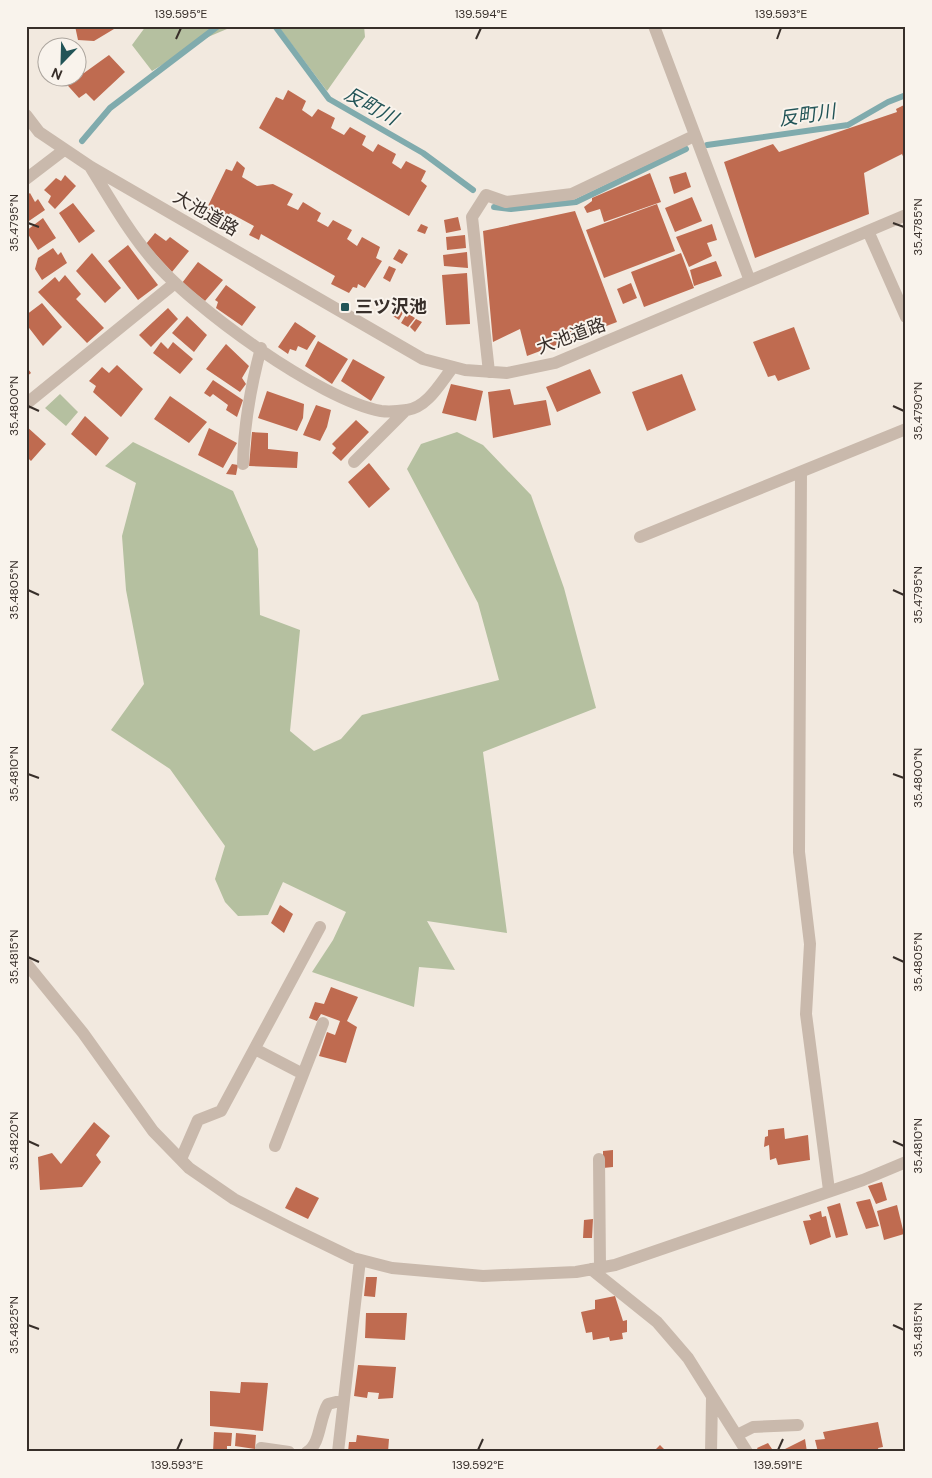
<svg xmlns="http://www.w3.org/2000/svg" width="932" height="1478" viewBox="0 0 932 1478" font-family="'DM Sans','Noto Sans JP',sans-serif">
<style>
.green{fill:#b5c0a0}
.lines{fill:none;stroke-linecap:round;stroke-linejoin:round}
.stream{stroke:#80abad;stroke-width:6}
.building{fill:#bf6b50}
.minor{stroke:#c9b9ac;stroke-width:12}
.ticks{fill:none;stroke:#382f2a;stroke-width:2}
.poi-dot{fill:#225457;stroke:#f9f3ec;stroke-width:2}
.labels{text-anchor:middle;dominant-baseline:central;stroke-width:4;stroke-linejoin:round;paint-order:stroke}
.street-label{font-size:18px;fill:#382f2a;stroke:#f9f3ec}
.poi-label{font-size:18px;font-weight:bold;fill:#382f2a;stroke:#f9f3ec;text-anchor:start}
.water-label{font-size:19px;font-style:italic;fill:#225457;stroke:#f9f3ec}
.neatline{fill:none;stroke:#382f2a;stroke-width:2}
.ticks-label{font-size:12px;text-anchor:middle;fill:#382f2a}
</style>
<rect width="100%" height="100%" fill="#f2e9df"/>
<!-- green -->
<path class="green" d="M146 26H234L208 37 152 71 132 45Z
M278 26H364L365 37 327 91Z
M60 394 78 412 66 426 45 408Z
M457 432 483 445 531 495 564 588 596 708 483 752 507 933 427 921 455 970 419 967 414 1007 312 972 333 940 346 912 283 882 268 915 238 916 225 902 215 879 225 846 170 769 111 730 144 684 126 590 122 536 136 483 105 466 133 442 233 491 258 549 260 615 300 630 290 731 314 751 341 739 362 715 499 680 478 603 407 469 421 444Z"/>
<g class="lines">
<!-- stream -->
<path class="stream" d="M275 26 329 99 423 153 473 190
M82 141 110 108 218 26
M707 145 848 125 888 102 906 95
M494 207 511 209 576 202 686 149"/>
</g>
<!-- building -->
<path class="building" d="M75 26H119L94 41 78 40Z
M109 55 125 72 94 101 86 93 79 98 61 78H78V66L84 73Z
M288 90 306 101 302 110 312 117 318 109 335 118 331 128 344 135 350 127 366 136 362 145 373 152 378 144 396 154 392 163 401 169 406 161 426 171 421 181 427 186 409 216 259 128 276 97 283 100Z
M906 104V163L902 154 864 173 869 214 755 258 724 162 773 144 779 152 897 112 896 109Z
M237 161 245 168 242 177 257 186 273 184 293 194 287 205 298 210 303 202 321 213 317 221 328 227 333 220 352 230 347 239 357 246 362 237 380 247 376 258 382 261 365 288 358 284 357 288 353 287 349 293 331 284 335 276 261 234 259 240 249 235 254 226 230 213 225 221 207 208 226 169 232 171Z
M686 172 691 187 674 194 669 177Z
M650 173 661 202 604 222 600 209 587 213 584 207 592 201V198Z
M65 175 76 186 55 209 48 202 51 196 44 190 56 178 61 181Z
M30 193 35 202 38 199 45 210 26 223V196Z
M692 197 702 221 675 232 665 208Z
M73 203 95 231 79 243 59 213Z
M657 204 675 251 604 278 586 230Z
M575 211 617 322 527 356 520 329 493 342 483 231Z
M458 217 461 230 446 233 444 220Z
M43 218 56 238 38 250 26 231Z
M421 224 428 227 425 234 417 231Z
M712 224 717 240 707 243 712 256 689 267 676 237Z
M155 233 166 241 170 237 189 251 172 272 146 244Z
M465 235 466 248 447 250 446 237Z
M128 245 158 285 138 300 108 261Z
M53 248 58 255 61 252 67 263 42 280 35 269 38 258Z
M399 249 408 254 402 264 393 259Z
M467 252 468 268 444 266 443 255Z
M92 253 121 288 105 303 76 271Z
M681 253 694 288 644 307 631 272Z
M716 261 722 276 694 286 690 270Z
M198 262 223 280 205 301 182 283Z
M389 266 396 269 390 282 383 278Z
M467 273 470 324 446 325 442 275Z
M65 275 81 294 76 299 104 328 87 343 38 292 55 277 59 282Z
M631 283 637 298 623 304 617 289Z
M226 285 256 307 242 326 216 308 218 302 215 300Z
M42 303 62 327 43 346 26 324V315Z
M398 305 405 309 399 320 393 316Z
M168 308 178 319 151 347 139 335Z
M407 313 415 318 408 327 401 323Z
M187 316 207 335 194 352 172 333Z
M416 319 422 322 415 332 410 327Z
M295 322 316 336 307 350 298 346 296 351 290 349 288 354 278 347Z
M794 327 810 369 778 381 775 375 768 377 753 342Z
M318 341 348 359 332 384 305 366Z
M161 342 168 349 173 342 193 359 180 374 153 353Z
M226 344 249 366 242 378 246 384 240 392 206 369Z
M353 359 385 377 371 401 341 381Z
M117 365 143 389 121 417 93 392 96 386 89 381 102 367 109 373Z
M26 366 31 373 26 377Z
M590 369 601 393 557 412 546 387Z
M682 374 696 410 647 431 632 392Z
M213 380 243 400 237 417 226 410 228 405 213 394 210 397 204 393Z
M451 384 483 391 476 421 442 413Z
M510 389 514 405 546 400 551 425 493 438 488 392Z
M267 391 304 404 303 418 297 431 258 418Z
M170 396 207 422 189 443 154 419Z
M316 405 331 410 327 427 320 441 303 435Z
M85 416 109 438 96 456 71 434Z
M356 420 369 432 341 461 332 453 336 448 332 444Z
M26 426 46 444 31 461 26 456Z
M209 428 237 443 223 468 198 455Z
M252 432 268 433V449L298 452 297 468 249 466Z
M369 463 390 489 369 508 348 482Z
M232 464 238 465 236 475 226 474Z
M280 905 293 914 284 933 271 923Z
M331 987 358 997 347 1021 357 1027 346 1063 319 1056 327 1032 335 1035 340 1021 321 1014 317 1021 309 1018 315 1002 324 1004Z
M94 1122 110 1136 96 1155 101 1162 82 1187 40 1190 38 1157 52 1153 61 1164Z
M784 1128 785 1139 808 1135 810 1160 778 1165 776 1158 770 1160 769 1145 764 1147 765 1137 768 1136V1130Z
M613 1150V1167L603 1168V1151Z
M882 1182 887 1200 876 1204 868 1186Z
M296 1187 319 1198 308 1219 285 1208Z
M870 1199 879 1226 866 1229 856 1202Z
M840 1203 848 1235 836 1238 827 1207Z
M897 1205 904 1234 884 1240 877 1211Z
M821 1211 822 1217 826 1216 831 1237 810 1245 803 1221 811 1220 809 1215Z
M593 1219 592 1238H583L584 1220Z
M366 1277H377L375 1297 364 1296Z
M615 1296 623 1321 627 1320V1332L622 1333 623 1339 610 1341 609 1337 593 1340 592 1332 586 1333 581 1312 595 1309V1300Z
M366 1313H407L405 1340 365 1338Z
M358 1365 396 1367 393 1398 378 1399 379 1393 368 1392 367 1398 354 1396Z
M241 1382 268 1383 263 1431 210 1426V1391L240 1393Z
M878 1422 883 1447 878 1448 879 1452H818L815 1440 825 1439 823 1432Z
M214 1432 232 1433 231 1446H227V1452H213Z
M236 1433 256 1435 255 1449 235 1446Z
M357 1435 389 1439 388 1452H348L349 1442H356Z
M805 1439 807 1452H779Z
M768 1443 774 1452H759L757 1448Z
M660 1445 667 1452H653Z"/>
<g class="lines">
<!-- minor -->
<path class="minor" d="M654 26 750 281
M26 115 39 132 91 167 423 359 465 370 507 373 555 363 906 215
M91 168C110 199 129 232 152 259 192 307 320 400 381 411 388 412 400 411 407 410 428 407 441 382 453 367
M26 179 64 150
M868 231 906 317
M489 372 472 217 486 195 506 202 572 194 694 136
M26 404 175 283
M354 462 406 410
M243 464C244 423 250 389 261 348
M801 472 799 852 810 944 806 1014 829 1190
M640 537 906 429
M26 963 83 1033 153 1131 189 1168 234 1199 291 1228 353 1258 392 1268 483 1276 576 1272 615 1265 863 1180 906 1162
M255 1049 303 1074
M275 1146 323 1023
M181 1159 198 1120 221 1111 320 927
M599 1159 600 1268
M591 1269 657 1322 688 1358 747 1452
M737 1435 753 1427 798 1425
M261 1448 289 1452
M307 1452C321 1444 319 1418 328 1404L344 1400
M338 1452 360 1260
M711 1452 712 1398"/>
</g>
<!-- ticks -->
<path class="ticks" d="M176 39 181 28M476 39 481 28M777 39 781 28M28 223 39 227M893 223 904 227M28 406 39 411M893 406 904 411M28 590 39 595M893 590 904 595M28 774 39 778M893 774 904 778M28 957 39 962M893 957 904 962M28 1141 39 1146M893 1141 904 1146M28 1325 39 1329M893 1325 904 1330M177 1450 182 1439M478 1450 483 1439M778 1450 783 1439"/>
<!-- markers -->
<rect class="poi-dot" x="340" y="302" width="10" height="10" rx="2.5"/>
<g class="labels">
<!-- street labels -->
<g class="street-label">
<text transform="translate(206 213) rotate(30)">大池道路</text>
<text transform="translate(571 336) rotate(-20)">大池道路</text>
</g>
<!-- poi labels -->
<g class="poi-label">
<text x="355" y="307">三ツ沢池</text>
</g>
<!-- water labels -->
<g class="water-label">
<text transform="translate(371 106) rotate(29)">反町川</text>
<text transform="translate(807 115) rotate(-8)">反町川</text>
</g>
</g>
<!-- border -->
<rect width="932" height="1478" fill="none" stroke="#f9f3ec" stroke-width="55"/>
<!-- north arrow -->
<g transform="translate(62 62) rotate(203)"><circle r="24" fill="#f9f3ec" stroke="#aca59e"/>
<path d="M0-4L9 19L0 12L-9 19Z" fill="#225457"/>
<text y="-8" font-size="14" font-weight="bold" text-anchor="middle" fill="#382f2a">N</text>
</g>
<rect x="28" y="28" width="876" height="1422" class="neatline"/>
<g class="ticks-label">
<text x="181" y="18">139.595°E</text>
<text x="481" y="18">139.594°E</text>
<text x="781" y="18">139.593°E</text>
<text transform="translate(14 223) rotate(-90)" y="4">35.4795°N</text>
<text transform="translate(918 227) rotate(-90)" y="4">35.4785°N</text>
<text transform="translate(14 406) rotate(-90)" y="4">35.4800°N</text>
<text transform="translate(918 411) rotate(-90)" y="4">35.4790°N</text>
<text transform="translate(14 590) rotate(-90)" y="4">35.4805°N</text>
<text transform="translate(918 595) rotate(-90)" y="4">35.4795°N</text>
<text transform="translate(14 774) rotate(-90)" y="4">35.4810°N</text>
<text transform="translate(918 778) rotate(-90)" y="4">35.4800°N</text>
<text transform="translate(14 957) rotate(-90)" y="4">35.4815°N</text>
<text transform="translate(918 962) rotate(-90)" y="4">35.4805°N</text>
<text transform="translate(14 1141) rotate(-90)" y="4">35.4820°N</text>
<text transform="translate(918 1146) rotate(-90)" y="4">35.4810°N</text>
<text transform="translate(14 1325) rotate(-90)" y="4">35.4825°N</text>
<text transform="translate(918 1330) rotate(-90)" y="4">35.4815°N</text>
<text x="177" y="1469">139.593°E</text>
<text x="478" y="1469">139.592°E</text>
<text x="778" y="1469">139.591°E</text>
</g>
</svg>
